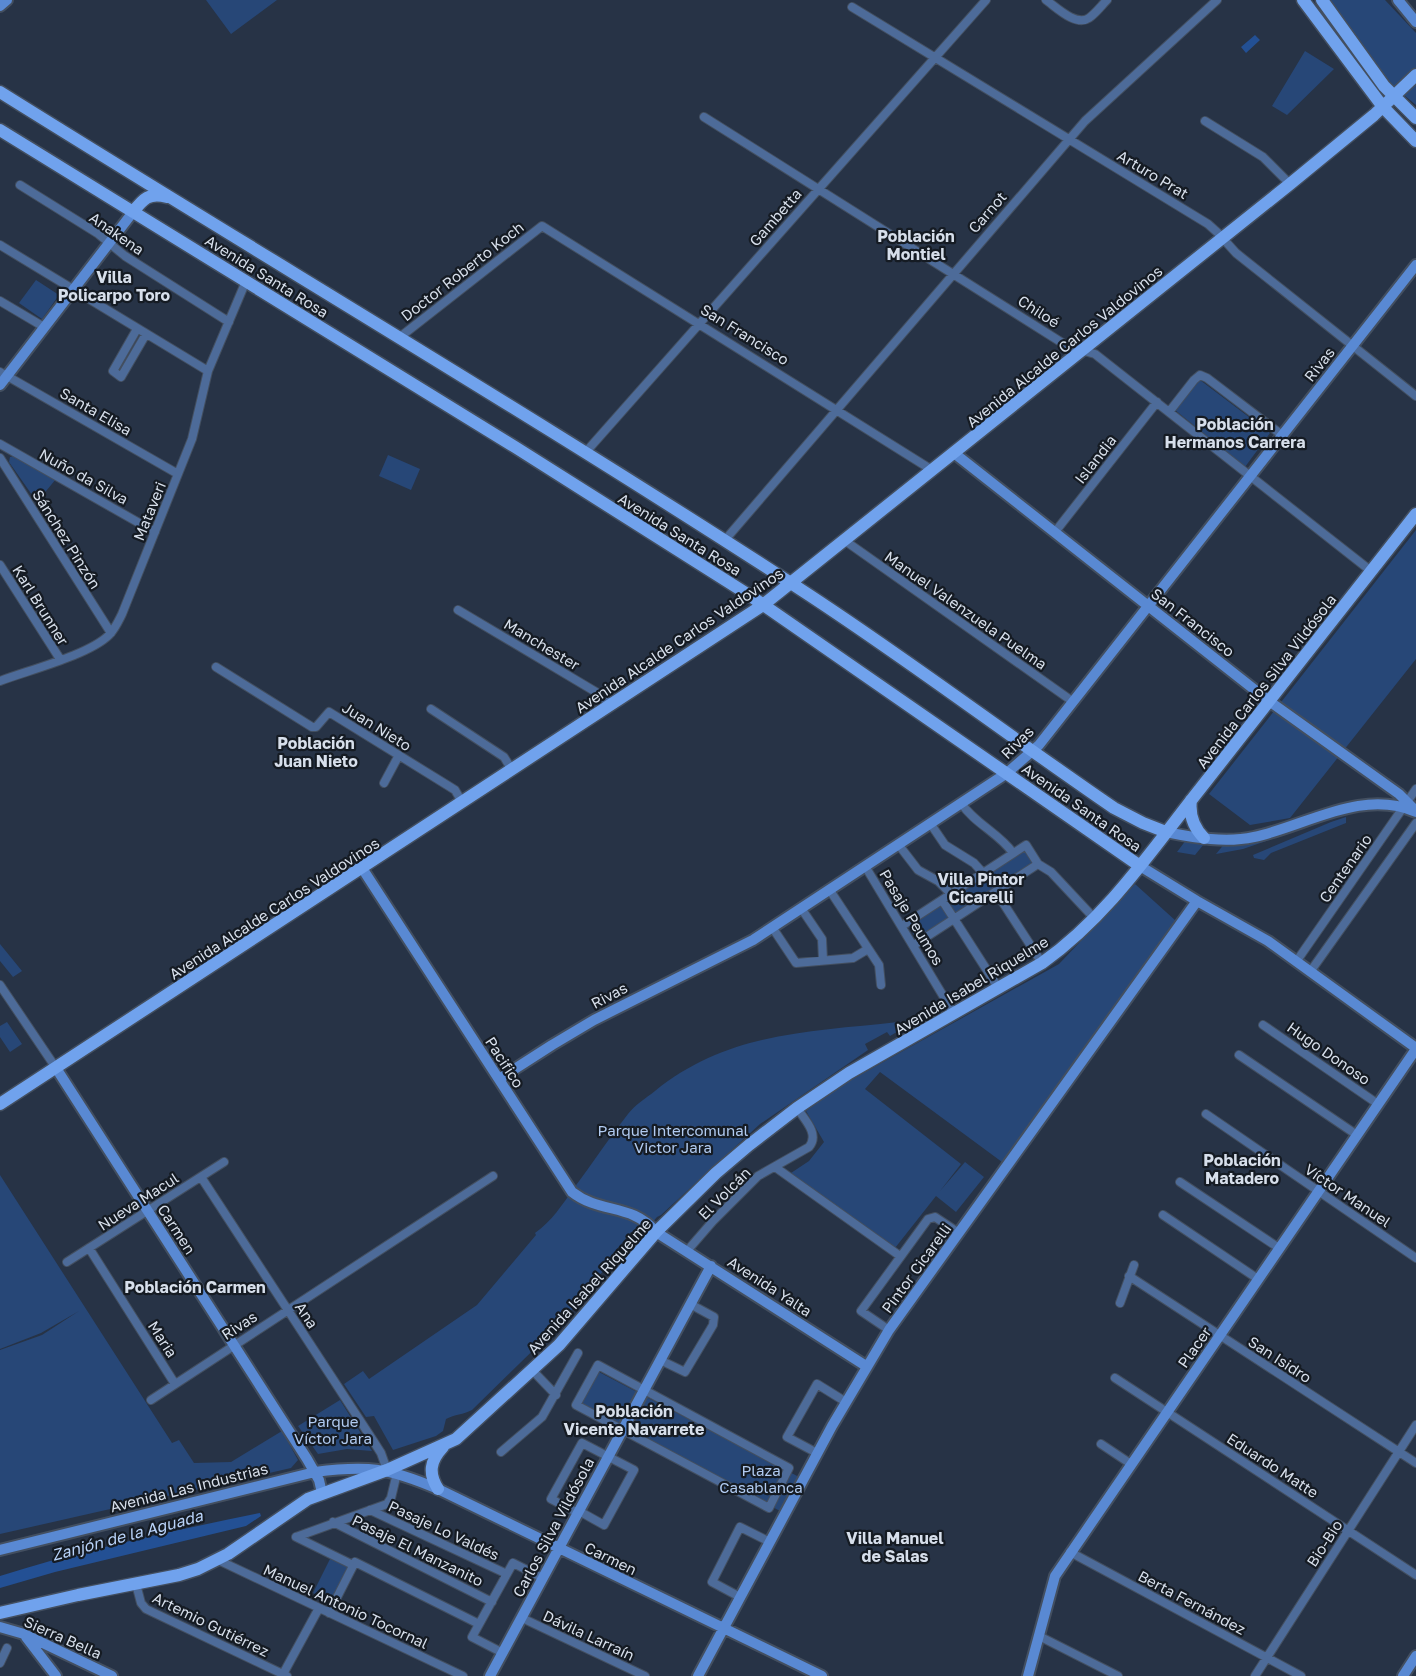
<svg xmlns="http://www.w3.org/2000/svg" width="1416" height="1676" viewBox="0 0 1416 1676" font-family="'Golos Text',sans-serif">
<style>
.green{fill:#274777}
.water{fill:#235094}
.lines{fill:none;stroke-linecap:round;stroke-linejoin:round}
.street-casing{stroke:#434f60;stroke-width:10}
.secondary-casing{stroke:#434f60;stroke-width:14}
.primary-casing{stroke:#434f60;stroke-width:15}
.street{stroke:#4d6b99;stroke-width:8}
.secondary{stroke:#5989d3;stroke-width:10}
.primary{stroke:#70a2ed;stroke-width:12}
.labels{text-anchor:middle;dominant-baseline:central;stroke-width:4.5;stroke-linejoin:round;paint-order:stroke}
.street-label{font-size:15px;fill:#d7dfeb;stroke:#151b23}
.park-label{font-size:15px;fill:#b1cbf1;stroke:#151b23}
.neighbourhood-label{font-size:16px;font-weight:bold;fill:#d7dfeb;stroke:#151b23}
.water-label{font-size:16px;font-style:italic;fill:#b9d3f9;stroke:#151b23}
</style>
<rect width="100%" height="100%" fill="#273346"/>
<!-- green -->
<path class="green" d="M206 0H277L231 34Z
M1329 0H1385L1416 33V105L1393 86Z
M1305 51 1334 69 1287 115 1272 106Z
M36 280 59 295 42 319 19 303Z
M1200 380 1270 433 1245 467 1175 410Z
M388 455 420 469 411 490 379 476Z
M15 456 56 479 37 502 9 462 10 457Z
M1416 530V659L1290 818 1250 825 1209 794Z
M1346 817V823L1271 853 1264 860 1254 858 1253 855 1331 822Z
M1280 833 1278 837 1243 849 1216 854 1225 843Z
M1186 840 1204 844 1195 855 1177 852Z
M1025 847 1036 864 917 940 907 924Z
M1135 884 1176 921 1002 1162 880 1072 865 1089 961 1164 940 1191 965 1162 984 1177 956 1212 936 1196 895 1248 791 1173 809 1161 824 1142 806 1111 842 1085 1059 964Z
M0 944 22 971 13 977 0 961Z
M7 1022 22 1044 10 1052 0 1037V1026Z
M898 1022 902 1029 890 1036 887 1032 865 1044 868 1050 760 1124 661 1215 657 1217 639 1238 631 1232 617 1249 615 1256 562 1322 472 1410C463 1415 455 1414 446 1419L443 1431 436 1436 393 1450 374 1416 366 1417 344 1384 363 1371 369 1379 477 1305 536 1235 535 1233C551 1222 563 1204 574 1188 592 1164 609 1138 628 1114 635 1105 646 1098 655 1091 728 1032 809 1032 898 1022Z
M0 1175 172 1443 179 1440 194 1463 231 1462 282 1431 298 1460 291 1468 0 1534V1350L42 1335 79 1311 41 1333 0 1349Z
M597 1371 799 1477 780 1511 619 1424 578 1405Z
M340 1400 372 1451 347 1449 318 1454 298 1426Z
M331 1557 353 1568 335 1604 313 1593Z"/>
<!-- water -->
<path class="water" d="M1255 35 1260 40 1246 53 1241 47Z
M260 1513 261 1516 246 1526 55 1572 0 1588V1576C85 1549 173 1531 260 1513Z"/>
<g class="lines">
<defs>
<path id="street" d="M1046 0C1056 7 1076 27 1089 18 1096 13 1101 6 1107 0
M852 7 1208 224 1218 233 1236 253 1416 396
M704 117 1064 344 1073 348 1095 354 1371 571
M1205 121 1263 157 1290 184
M20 185 97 233 125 256 229 322
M0 245 208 371
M0 301 44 327
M137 329 113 371 121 377 146 334
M400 337 542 226 932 470
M0 372 178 474
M1169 412 1194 380 1200 375 1207 378 1282 435
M0 444 155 532
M585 453 986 0
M0 458 111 633
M1055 532 1157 402
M725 540 1085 121 1217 0
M844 540 1072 701
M0 565 60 659
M458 610 601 695 610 705
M216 667 312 727H316L329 712 447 785 455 790 462 802
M0 681C29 670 89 655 109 635 115 629 118 622 122 614L192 439 208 371 246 281
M431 709 504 757 512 770
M384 783 399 755
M961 803C975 824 999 833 1013 853
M930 823 945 845 974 863 983 873
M898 844 918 870 938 881 951 894
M865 866 954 1014
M829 889 879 965 881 985
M996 892 1042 963
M942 900 999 989
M801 908 822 939 823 960
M902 926 1026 845 1038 864 1051 872 1095 919
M772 927 796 963 853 958 868 949
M914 945 1038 864
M1296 962 1416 789
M1310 972 1416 823
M0 985 56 1068
M1263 1025 1378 1104
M1239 1055 1357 1135
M1206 1114 1416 1258
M775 1167 900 1256
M201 1177 374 1442 381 1453 387 1470
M1180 1182 1279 1248
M1163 1215 1258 1279
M89 1248 175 1384
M687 1251 713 1221 758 1176 809 1147C820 1134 804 1119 797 1108
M67 1262 224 1162
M1129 1276 1416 1463
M1120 1303 1134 1265
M889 1330 861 1311 928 1219 935 1217 959 1233
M660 1360 685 1372 713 1325 714 1317 690 1304
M598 1365 789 1468 769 1508 576 1405Z
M533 1371 556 1395
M1115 1378 1416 1575
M151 1400 493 1176
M1101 1444 1131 1464
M501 1452 542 1417 578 1353
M817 1453 787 1437 817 1384 846 1402
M370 1510 507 1574
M578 1513 551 1499 582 1443 634 1470 604 1525 579 1511
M333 1522 492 1602
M296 1537 387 1504 391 1498 397 1473
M296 1537 353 1565
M1070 1552 1301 1676
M218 1560 463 1676
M136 1584 141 1603 146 1609 287 1676
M740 1597 712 1582 740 1527 770 1542
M329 1613 355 1562 479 1624
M522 1618 645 1676
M1039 1636 1118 1676
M503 1653 472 1637 513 1563 543 1578
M0 1663 7 1648
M282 1676 319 1608
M1255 1676 1416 1425"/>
<path id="secondary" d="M1398 0 1416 22
M0 6 7 0
M0 385 133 212
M954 453 1269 701 1399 794 1416 811
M1166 832C1195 838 1226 843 1254 837 1306 826 1362 788 1416 812
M1140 866 1197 901 1268 941 1416 1048
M362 868 572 1192C600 1214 632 1203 656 1232L866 1366
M56 1068 307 1459 319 1480 322 1493
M499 1079 552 1045 594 1020 753 940 1007 773 1039 745 1416 265
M0 1550 315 1472C368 1465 389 1468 438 1489L822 1676
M0 1627 24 1634 112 1676
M26 1637 56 1676
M490 1676 711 1266
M698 1676 832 1426 889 1330 1197 901
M1028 1676 1055 1576 1416 1049
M1403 1676 1416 1656"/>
<path id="primary" d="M1303 0 1383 107 1416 141
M1322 0 1384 86 1416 118
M0 92C267 259 539 419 803 591 909 660 1010 737 1114 808L1143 823 1166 832
M0 130 515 447 752 597 1140 866
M133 212C143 199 149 192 167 197
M1191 800C1189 815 1193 827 1204 838
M0 1104 763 605 1290 184 1374 115 1416 75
M438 1489C428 1473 430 1461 443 1447
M0 1613 78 1595 179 1575 198 1569 228 1554 308 1499 387 1470 456 1439 559 1345 656 1232 716 1173 749 1145 797 1108 849 1073 1042 963C1108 916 1151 851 1200 789 1272 697 1344 605 1416 514"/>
</defs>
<!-- street casing -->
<use href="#street" class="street-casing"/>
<!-- secondary casing -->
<use href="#secondary" class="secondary-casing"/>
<!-- primary casing -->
<use href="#primary" class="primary-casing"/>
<!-- street -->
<use href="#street" class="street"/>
<!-- secondary -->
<use href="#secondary" class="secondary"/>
<!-- primary -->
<use href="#primary" class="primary"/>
</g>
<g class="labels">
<!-- street labels -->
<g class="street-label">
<text transform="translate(1153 174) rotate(31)">Arturo Prat</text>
<text transform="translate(987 212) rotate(-49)">Carnot</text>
<text transform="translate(775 217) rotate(-49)">Gambetta</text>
<text transform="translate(117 233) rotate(35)">Anakena</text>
<text transform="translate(462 271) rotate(-38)">Doctor Roberto Koch</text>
<text transform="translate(267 276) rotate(32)">Avenida Santa Rosa</text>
<text transform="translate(1039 311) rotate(33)">Chiloé</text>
<text transform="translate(745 334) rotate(32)">San Francisco</text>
<text transform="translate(1064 346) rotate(-39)">Avenida Alcalde Carlos Valdovinos</text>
<text transform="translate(1319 364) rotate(-52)">Rivas</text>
<text transform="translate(96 411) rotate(30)">Santa Elisa</text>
<text transform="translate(1095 459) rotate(-52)">Islandia</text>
<text transform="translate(84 476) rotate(29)">Nuño da Silva</text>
<text transform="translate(149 511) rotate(-68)">Mataveri</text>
<text transform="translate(680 534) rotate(32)">Avenida Santa Rosa</text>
<text transform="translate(67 539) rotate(58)">Sánchez Pinzón</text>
<text transform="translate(41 605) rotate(58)">Karl Brunner</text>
<text transform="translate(966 610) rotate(35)">Manuel Valenzuela Puelma</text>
<text transform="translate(1193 622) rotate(38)">San Francisco</text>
<text transform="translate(679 640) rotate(-34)">Avenida Alcalde Carlos Valdovinos</text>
<text transform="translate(542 644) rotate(31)">Manchester</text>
<text transform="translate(1266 681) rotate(-52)">Avenida Carlos Silva Vildósola</text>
<text transform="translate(377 726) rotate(32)">Juan Nieto</text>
<text transform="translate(1017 742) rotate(-45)">Rivas</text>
<text transform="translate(1082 807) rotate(35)">Avenida Santa Rosa</text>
<text transform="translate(1345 868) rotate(-55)">Centenario</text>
<text transform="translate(274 908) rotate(-33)">Avenida Alcalde Carlos Valdovinos</text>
<text transform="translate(912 917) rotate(59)">Pasaje Peumos</text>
<text transform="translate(971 985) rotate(-31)">Avenida Isabel Riquelme</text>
<text transform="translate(609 995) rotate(-28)">Rivas</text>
<text transform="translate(1329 1053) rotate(35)">Hugo Donoso</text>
<text transform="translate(505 1062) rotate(57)">Pacifico</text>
<text transform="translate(724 1193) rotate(-45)">El Volcán</text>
<text transform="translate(1348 1195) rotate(34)">Víctor Manuel</text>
<text transform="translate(138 1201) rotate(-33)">Nueva Macul</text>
<text transform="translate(177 1229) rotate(57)">Carmen</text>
<text transform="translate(916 1268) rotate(-54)">Pintor Cicarelli</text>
<text transform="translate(589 1286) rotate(-48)">Avenida Isabel Riquelme</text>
<text transform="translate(770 1286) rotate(33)">Avenida Yalta</text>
<text transform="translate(307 1315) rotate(56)">Ana</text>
<text transform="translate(239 1325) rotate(-33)">Rivas</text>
<text transform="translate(163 1339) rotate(57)">Maria</text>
<text transform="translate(1194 1347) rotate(-55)">Placer</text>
<text transform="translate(1280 1359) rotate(33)">San Isidro</text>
<text transform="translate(1273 1465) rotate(33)">Eduardo Matte</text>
<text transform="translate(189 1487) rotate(-14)">Avenida Las Industrias</text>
<text transform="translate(553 1527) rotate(-62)">Carlos Silva Vildósola</text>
<text transform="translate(444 1530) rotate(25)">Pasaje Lo Valdés</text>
<text transform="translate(1324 1543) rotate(-57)">Bio-Bio</text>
<text transform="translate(418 1550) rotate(26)">Pasaje El Manzanito</text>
<text transform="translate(611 1558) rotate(26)">Carmen</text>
<text transform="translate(1192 1602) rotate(28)">Berta Fernández</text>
<text transform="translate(346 1606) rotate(25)">Manuel Antonio Tocornal</text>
<text transform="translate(211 1624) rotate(26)">Artemio Gutiérrez</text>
<text transform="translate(589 1635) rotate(25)">Dávila Larraín</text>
<text transform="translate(63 1637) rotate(24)">Sierra Bella</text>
</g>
<!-- park labels -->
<g class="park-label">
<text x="673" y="1130">Parque Intercomunal<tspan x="673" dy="17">Victor Jara</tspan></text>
<text x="333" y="1421">Parque<tspan x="333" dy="17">Víctor Jara</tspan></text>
<text x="761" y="1470">Plaza<tspan x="761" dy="17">Casablanca</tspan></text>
</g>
<!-- neighbourhood labels -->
<g class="neighbourhood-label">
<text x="916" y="236">Población<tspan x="916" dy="18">Montiel</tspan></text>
<text x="114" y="277">Villa<tspan x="114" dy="18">Policarpo Toro</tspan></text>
<text x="1235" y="424">Población<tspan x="1235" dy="18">Hermanos Carrera</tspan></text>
<text x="316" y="743">Población<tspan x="316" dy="18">Juan Nieto</tspan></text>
<text x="981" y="879">Villa Pintor<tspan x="981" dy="18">Cicarelli</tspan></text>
<text x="1242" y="1160">Población<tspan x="1242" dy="18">Matadero</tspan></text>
<text x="195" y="1287">Población Carmen</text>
<text x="634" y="1411">Población<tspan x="634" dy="18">Vicente Navarrete</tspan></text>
<text x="895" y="1538">Villa Manuel<tspan x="895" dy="18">de Salas</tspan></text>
</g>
<!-- water labels -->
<g class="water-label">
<text transform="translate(127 1535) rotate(-15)">Zanjón de la Aguada</text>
</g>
</g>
</svg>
